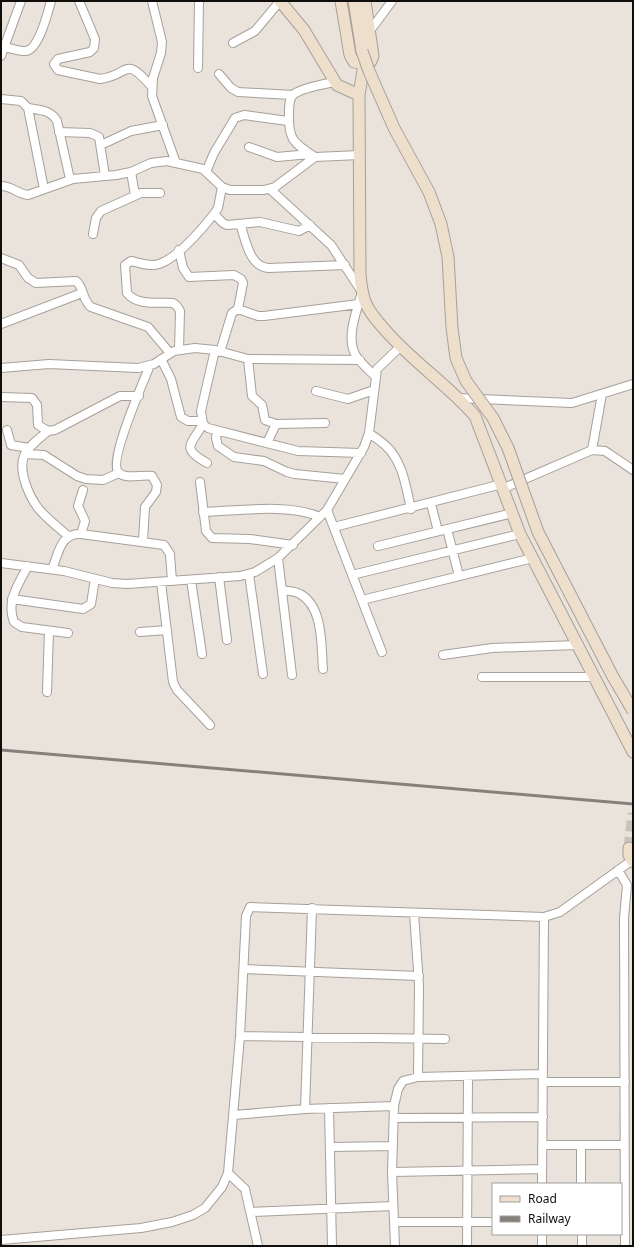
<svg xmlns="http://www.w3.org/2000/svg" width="634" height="1247" viewBox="0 0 634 1247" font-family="'Noto Sans',sans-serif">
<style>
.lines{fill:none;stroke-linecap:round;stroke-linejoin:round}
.secondary-tunnel{stroke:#c9c3bc;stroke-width:11;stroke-dasharray:11 5.5;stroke-linecap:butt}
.street-casing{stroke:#a7a099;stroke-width:10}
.secondary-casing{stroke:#a7a099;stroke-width:13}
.street{stroke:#fff;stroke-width:8}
.secondary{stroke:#eedfcc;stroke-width:11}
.rail{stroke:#85807a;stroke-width:3}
.secondary-bridge-casing{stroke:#a7a099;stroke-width:13;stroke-linecap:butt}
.secondary-bridge{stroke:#eedfcc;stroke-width:11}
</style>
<rect width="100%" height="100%" fill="#eae3db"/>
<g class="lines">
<!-- secondary-tunnel -->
<path class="secondary-tunnel" d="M629 848 633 813"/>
<defs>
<path id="street" d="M79 1 95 39 94 48 90 52 58 59 54 64 58 70 100 79C131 75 123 54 152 87
M152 1 162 42 161 53 153 78 152 96 176 163
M369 32 392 1
M233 43 255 31 280 1
M4 47C11 48 20 52 26 51 39 49 48 12 51 1
M1 56 21 1
M198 68 199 1
M219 74 231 88 238 92 293 95
M1 99 21 101 28 108 44 189
M28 108C40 110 51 110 57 121L70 179
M59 132 90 133 99 137 105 176
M101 145 131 131 163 125
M249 147 277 157 310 154
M315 157C293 143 288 139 289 113 289 107 289 99 293 95 300 88 325 84 335 82
M131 172 135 195
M206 172 214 153 235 118 244 115 288 121
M1 186C12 186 18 194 28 195L73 179 116 175 131 172 151 163 167 161 203 169 222 187 230 190H264L275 187 315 157 360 155
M270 189 331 245 362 292C357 310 346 336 355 354 359 362 369 370 376 377
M214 214 223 223 227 225 260 222 299 231 310 225
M240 224C246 240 249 267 269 268L345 265
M93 234 96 218 101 211 141 193H160
M179 250 183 268 189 277 234 275 241 279 243 283 238 309
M1 258 19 265 28 278 36 283 76 281C84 287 82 300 91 307L148 327 170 353
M1 324 82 293
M179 350 180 311 177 306 173 303C158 302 137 306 127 293L125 265 131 261C140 263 150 267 159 264 177 258 202 229 214 214L218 208 222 187
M215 350 201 411 203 424 208 428 298 451 361 453
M220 352 232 313 238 309 258 316H264L359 304
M161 359 171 379 181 417 188 421H202
M248 359 252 396 262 405 265 420 276 424 325 423
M1 368 49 364 138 368 154 364 174 351 195 348 215 350 248 359 360 360
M316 391 348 399 374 390
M1 397 32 398 37 405 38 425 48 431 55 430 120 396H139
M457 398 572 403 633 384
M203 424C190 446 181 448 207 463
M7 430 11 445 29 448
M48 431C40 438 28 446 24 456 18 471 29 496 38 508 47 519 58 527 68 536
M217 431 216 438 218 446 234 457 264 461 287 472 295 474 345 479
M369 433C374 437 381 441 386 446 403 462 406 487 411 509
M267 443 276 424
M592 450 602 394
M25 454 44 455 77 476 86 479 103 480 119 473
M200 482 206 531 212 538 250 539 293 545
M504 488 592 450 605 451 633 470
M431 504 438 531
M327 510 382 652
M203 512C238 511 288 503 320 517
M334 527 502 484
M447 529 459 576
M81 534 85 521 78 506 83 490
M143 541 145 507 156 492 157 485 152 476C142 474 127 480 119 473 107 463 144 381 150 365
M378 546 513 513
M278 558 292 675
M1 563 64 571 112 583 127 584 240 576 255 572 278 558 327 510 364 447 369 433 377 369 400 347
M28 566C18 584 6 602 14 622L22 627 68 633
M52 569C59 553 60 533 81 534L164 545 170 554 172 581
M249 574 263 674
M352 575 520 534
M219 577 227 640
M191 580 202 654
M161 582 173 682 177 690 210 725
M282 590C288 591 295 591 300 594 324 607 321 647 323 669
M12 599 83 609 91 604 95 579
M362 600 533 558
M140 632 167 630
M443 655 492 648 577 645
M482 677H594
M47 692 49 631
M618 870 627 885 624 918 625 1246
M414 913 419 985 418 1077
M244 969 419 976
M240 1036 445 1039
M543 1082H625
M329 1108 332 1246
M305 1109 312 908
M234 1115 305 1109 394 1106
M394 1118 543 1117
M542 1145H624
M581 1145V1184
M330 1147 393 1146
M392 1172 542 1169
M228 1173 245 1189 258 1246
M542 1184 544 917
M251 1212 393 1206
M394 1222H493
M582 1234V1246
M1 1240 141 1228 172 1222 193 1215 205 1208 222 1187 228 1173 240 1036 246 916 250 907 544 917 560 912 631 861
M395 1246 392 1172 394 1106 398 1089 403 1081 418 1077 543 1074
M467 1246 468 1076
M542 1246V1234"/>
<path id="secondary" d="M280 1 304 30 337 85 359 95
M341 1 350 55 354 62 364 64 371 61 373 56 365 1
M354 1 362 51
M364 64 359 95 360 275C361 285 362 295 366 304 371 315 379 323 386 331 413 362 448 385 475 416L520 534 633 752
M629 848V855L633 862"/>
</defs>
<!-- street casing -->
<use href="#street" class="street-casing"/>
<!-- secondary casing -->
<use href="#secondary" class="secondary-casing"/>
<!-- street -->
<use href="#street" class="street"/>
<!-- secondary -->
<use href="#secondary" class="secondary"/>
<!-- rail -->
<path class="rail" d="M1 750 633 804"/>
<defs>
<path id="secondary-bridge" d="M362 51 369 71 394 128 429 192 441 224 448 257 452 328 456 358 466 381 493 418 508 448 538 532 612 675 633 711"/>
</defs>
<!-- secondary-bridge casing -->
<use href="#secondary-bridge" class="secondary-bridge-casing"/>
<!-- secondary-bridge -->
<use href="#secondary-bridge" class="secondary-bridge"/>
</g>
<!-- border -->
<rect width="634" height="1247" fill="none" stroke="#100e0b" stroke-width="4"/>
<!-- legend -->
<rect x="492" y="1183" width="130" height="52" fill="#ffffff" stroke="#9f9f9d"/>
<rect x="500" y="1196" width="20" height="6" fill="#eedfcc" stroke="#9f9f9d"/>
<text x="528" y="1203" font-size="12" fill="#100e0b">Road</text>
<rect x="500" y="1216" width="20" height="6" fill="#85807a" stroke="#9f9f9d"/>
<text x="528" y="1223" font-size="12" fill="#100e0b">Railway</text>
</svg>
